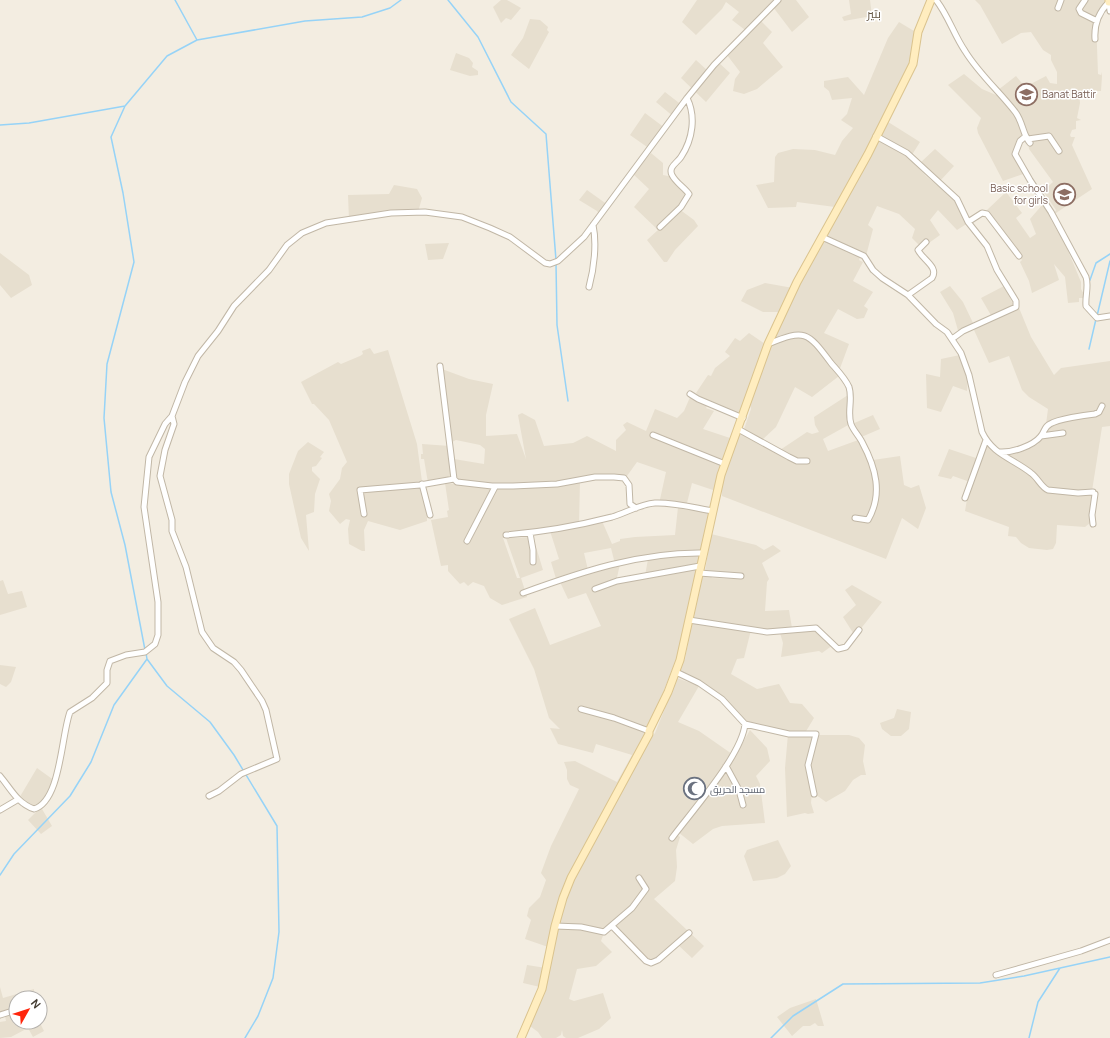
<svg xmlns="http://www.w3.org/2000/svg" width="1110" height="1038" viewBox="0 0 1110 1038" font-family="Manrope,Cairo,sans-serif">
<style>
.residential{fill:#e7dfcf;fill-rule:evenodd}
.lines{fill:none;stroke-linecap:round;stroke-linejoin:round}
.stream{stroke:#96d3f7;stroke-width:1.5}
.street-casing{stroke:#c1b7a6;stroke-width:7}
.secondary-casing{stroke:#dac38e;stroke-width:9}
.street{stroke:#fff;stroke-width:5}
.secondary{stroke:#ffedbf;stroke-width:7}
.labels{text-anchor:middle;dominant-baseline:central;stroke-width:3;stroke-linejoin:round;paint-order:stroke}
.education-label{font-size:10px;fill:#785e54;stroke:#fff;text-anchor:start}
.worship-label{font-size:10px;fill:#5b616d;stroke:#fff;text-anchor:start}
.quarter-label{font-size:12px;fill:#685a48;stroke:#fff}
</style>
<rect width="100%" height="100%" fill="#f3ede1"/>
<!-- residential -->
<path class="residential" d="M501 0H507L521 8 511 20 506 18 501 23 493 7Z
M697 0H796L809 17 792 32 773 7 761 21 772 32 763 43 783 67 757 89 744 94 733 91 735 79 740 72 727 55 749 33 732 20 739 12 726 2 722 9 696 35 682 22Z
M849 0H870L872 16 844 21 842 17 851 14Z
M975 0H1105L1096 20 1098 74 1101 75V72L1102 76 1101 91H1079L1080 103 1077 118 1081 120 1076 121V129L1072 130 1070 135 1071 137H1075L1072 145 1092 189 1053 215 1056 210 1043 191 1053 182 1029 149 1027 130 1021 117 1025 128 1023 137 1015 151 1026 173 1003 181 978 133 977 128 981 118 948 85 964 74 982 89 996 95 999 92 998 90 1016 76 1025 87 1046 76 1050 83 1057 84V72L1051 60V55L1043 50 1031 32 1021 33 1002 44 980 5Z
M530 19 540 20 548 27 547 30 549 32 529 69 511 55 523 38Z
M899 22 914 31V36L910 66 885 120 920 142 910 158 926 176 955 200 968 223 957 230 938 210 930 220 940 235 922 248 912 238 915 229 899 214 877 206 868 225 873 229 866 256 861 255 859 260 863 262 853 281 873 292 864 306 868 309 864 318 857 319 838 309 824 333 849 344 839 371V376L812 397 795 387 776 427 761 441 743 432 751 409 749 400 781 312H763L741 301 747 290 765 283 793 288 822 237 828 238 822 232 835 207 797 202 796 207 768 208 756 185 774 182 775 157 778 153 793 149 815 150 835 155 842 141 853 128 841 120 847 114 852 98 832 100 829 91 824 87V81L848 77 864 95 888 38Z
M456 53 469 58 473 63 472 67 478 71V75L470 76 450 70Z
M696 60 708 71 717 61 730 73 706 102 681 78Z
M665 92 683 106 674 117 656 102Z
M645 113 665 128 650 149 630 135Z
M935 149 954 166 939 182 920 163Z
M651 153 663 163V175L673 177 689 194 679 209 694 220 698 226 675 250 667 262H664L647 240 658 230 634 207 649 189 633 174Z
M394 185 417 189 422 198 418 212 349 220 348 195 389 194Z
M587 190 608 205 601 216 597 211 579 200Z
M1006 192 1022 213 1016 218 1030 238 1036 234 1030 219 1043 204 1052 216 1051 220 1066 246 1081 282V289L1086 298H1079V302L1068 303 1065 277 1054 264 1059 280 1032 293 1029 281 1020 262 1022 260 987 210Z
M449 243 443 259 428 260 425 244Z
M0 253 29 275 32 285 11 298 0 285Z
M950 286 963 302 974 325 959 334 953 313 940 292Z
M1004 286 1013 304 1017 303 1031 337 1054 375 1061 368 1110 361V426L1102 427 1092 491 1095 508 1092 509 1090 523 1085 527 1057 525 1056 543 1053 549 1047 550 1029 548 1021 543 1016 537 1008 536 1009 527 965 511 970 482 953 476 951 479 938 476 949 449 979 459 986 442 1007 456 1022 447 1031 448 1038 444 1046 424 1048 409 1029 397 1022 390 1009 356 989 363 974 330 992 317 981 298Z
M749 333 768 346 740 418 706 403 696 393 708 375 711 376 715 368 730 356 725 352 735 338 740 341Z
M370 348 374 354 388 350 417 444 423 489 427 490V521L400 530 368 521 364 530 365 551H362L349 544 348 529 350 520 346 519 340 524 329 511 331 501 329 494 340 479 342 468 347 462 329 420 314 404H312L301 382 338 362 341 364 360 356 363 354 362 351Z
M960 355 968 375 967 391 953 386 941 412 927 408 926 374 940 377 941 359Z
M442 369 469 379 493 384 486 415V436L517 434 526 459 518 415 522 413 535 420 544 446 573 443 587 436 616 451V440L626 430 623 425 627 422 646 431 655 409 677 418 684 411 691 395 707 406 706 408 714 411 703 429 733 439 737 432 785 455 780 450 807 432 812 434 819 432 815 425 814 417 848 395 847 399H850V424L823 439 828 451 861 439 873 460 900 456 904 485 911 488 919 485 926 508 918 529 902 518 886 559 722 496V491L718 487 716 491 692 483 686 507 713 511 677 657 647 733 636 756 627 767 655 733 677 678 699 686 678 722 699 731 732 754 725 768 739 791 743 809 746 808 742 792 729 767 750 730 767 748 770 761 756 776 760 784 765 823 722 826 713 829 693 844 678 832 677 835 680 837 676 850 677 867 675 881 654 899 704 946 692 958 677 944 651 963 613 928 604 933 601 941 612 952 596 966 577 969 569 999 574 1001 603 993 611 1018 599 1029 578 1038H566L563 1036 562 1030 561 1035 556 1038H542L538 1032 526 1023 540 987 523 983 527 965 546 968 551 948 525 939 531 920 527 916 529 908 540 897 546 880 541 873 551 846 579 789 570 785 567 779V770L564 762 575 761 617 782 632 755 596 744 593 753 558 744 550 728 560 729 549 718 534 669 509 619 535 608 550 645 601 626 586 593 568 599 560 582H557L551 562 559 559 550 531 507 535 503 538 517 578H520L506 538 533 537 543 570 521 578 527 597 502 605 490 598 484 586 473 582 468 586 464 582 460 584 448 571V565L441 566 431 520 448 517 447 511 449 510 445 483H428L424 459H421V454H423L422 444 450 446 454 481 446 483 491 488 493 492 496 488 458 482 454 459 484 464 485 449 480 445 456 440 450 443ZM637 462 666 472 659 504 678 507 675 535 635 537 620 539V541L612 544 602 521 579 525 580 481 627 476ZM611 548 615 564 588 570 584 553ZM648 559 645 576 616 582 620 564Z
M873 415 880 429 859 438 852 424Z
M308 442 324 452 320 457 322 458 316 466 312 467V471L320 479 315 494 314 512 306 515 309 551 301 538 289 484V474L298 451Z
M711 534 756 545 764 550 773 545 781 551 762 563 769 579 767 582 765 611 789 610 792 628 786 630H751L744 658 737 659 731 674 757 689 779 684 790 703 802 704 814 718 805 733 816 735H849L859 738 865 745 863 761 866 775H861L853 780 845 791 826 802 812 792 811 803 814 813 808 814 805 813 787 817 785 768 788 734 743 722 723 697 676 672 685 659 689 638 687 637 701 574 711 576 712 578 739 579 738 574 705 571Z
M3 580 8 594 22 591 27 607 0 615V581Z
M852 585 882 602 855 636 843 617 856 605 845 590Z
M814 630 833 645 822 653 819 651 781 657 783 643 780 633Z
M0 665 16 667 11 682 6 687 0 684Z
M897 709 911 712 909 729 901 736H891L882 729 880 723 894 718Z
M37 768 55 781 42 809 52 826 41 834 28 820 37 811 18 800Z
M778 840 791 866 785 874 777 878 753 881 744 856 747 850Z
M0 987 3 998 34 989V998H16V1012L14 1013 16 1022H40V1013L44 1021 40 1023 44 1031 33 1037 28 1028 11 1037 0 1038V1022L6 1021 5 1016 0 1019Z
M816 999 824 1026H818L815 1023 810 1026H803L792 1036 777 1017 790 1008Z"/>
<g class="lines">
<!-- stream -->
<path class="stream" d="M175 0 197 40
M448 0 478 37 511 102 546 134 556 260
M0 125 29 123 125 106
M556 263 557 325 568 401
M1090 280 1096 263 1110 254
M1097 316 1110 261
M1089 349 1096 319
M145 650 125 545 111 492 104 418 107 364 134 262 123 193 111 137 125 106 167 56 197 40 305 21 362 17 390 8 401 0
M146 653 147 659 167 686 210 722 234 755 277 826 279 932 273 978 258 1016 245 1038
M0 875 14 854 70 796 91 762 114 705 147 659
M771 1038 793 1016 843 984 980 983 1024 976 1110 957
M1029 1038 1038 1002 1060 968"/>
<defs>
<path id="street" d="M936 0C948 15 954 35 965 51 979 74 1000 92 1016 113 1023 123 1023 135 1030 143
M1085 0 1079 9 1081 13 1097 21
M1109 2 1110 11
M1058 8 1061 0
M1095 39C1094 25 1099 12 1109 2
M876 136 907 153 957 199 968 222 987 246 997 270 1016 301V307L963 331 952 339
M1026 136 1020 141 1015 154 1030 180 1051 212 1086 277C1089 286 1085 296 1086 306L1097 318 1110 316
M1028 139 1049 136 1059 151
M968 222 982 213 987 214 1019 256
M660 227 681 207 689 194C684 187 676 183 672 175 668 167 677 163 681 157 693 139 696 116 687 98
M822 237 864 256 873 270 882 278 908 295 936 324 947 332 961 353 969 375 982 432C993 455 1012 458 1031 473 1038 478 1041 487 1048 490L1078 493 1093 492
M589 287C594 269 597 243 593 225
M908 295 932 278C939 267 923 260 918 250L926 242
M768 344C805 329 807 331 831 363 837 370 845 378 849 387 853 399 847 412 851 424 853 430 859 436 862 442 876 468 883 494 868 520L855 518
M440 366 454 479
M690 394 698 399 743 418
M172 416 174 424 165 450 160 476 172 520V531L186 567 202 632 213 648 234 662 241 670 262 701 266 710 277 759 241 774 219 791 209 796
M738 429 789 457 797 461H807
M653 435 725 464
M1041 436 1063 433
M999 452C1012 453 1033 446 1041 436 1045 431 1044 427 1050 424 1058 419 1085 415 1095 414L1099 412 1102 406
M422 484 430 515
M965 498 986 440
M364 514 360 490 420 485 454 479 457 482 492 486H513L557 484 595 477H614L624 478 629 485 630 504 636 508
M1093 524 1092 515 1095 494
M530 533 533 550V562
M506 535C542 532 577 526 612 517 626 513 640 504 655 503 673 502 695 508 713 511
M467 541 495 487
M699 573 741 576
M595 589 617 581 700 566
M523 593C581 572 640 552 703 553
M689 620 767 632 816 628 838 649 846 647 859 630
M581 709 614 718 649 731
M745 724 789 734H816L808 765 814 794
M726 766 739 790 743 805
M0 776C11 789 17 803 34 809 61 801 61 736 70 712L92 698 107 683V670L110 661 126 655 145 652 155 644 158 635V602L144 507 149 457 165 424 172 416 185 382 198 356 218 331 234 306 269 270 287 245 302 233 326 223 391 213 425 212 462 217 490 228 510 237 545 263 550 264 558 261 584 237 687 98 714 65 778 0
M0 810 17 800
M672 838C692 811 742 755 745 724L722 699 699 683 676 672
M555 926 581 927 604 932 632 908 646 889 639 878
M612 926 646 961 651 963 658 960 689 933
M996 975 1081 951 1110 940
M0 1015 16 1010"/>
<path id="secondary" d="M1109 2V0
M521 1038 542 989 555 926 563 898 571 878 649 734V731L668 692 680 660 721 475 768 344 797 282 868 154 913 64 918 32 931 0"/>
</defs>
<!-- street casing -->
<use href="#street" class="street-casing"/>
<!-- secondary casing -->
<use href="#secondary" class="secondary-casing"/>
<!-- street -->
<use href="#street" class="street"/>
<!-- secondary -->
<use href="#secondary" class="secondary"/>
</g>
<!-- icons -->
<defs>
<symbol id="school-ring" viewBox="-11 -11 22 22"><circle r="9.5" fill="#fff" stroke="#8d6e63" stroke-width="1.5"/><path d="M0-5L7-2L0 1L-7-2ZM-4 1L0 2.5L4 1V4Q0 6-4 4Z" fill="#8d6e63"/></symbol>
<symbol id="mosque-ring" viewBox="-11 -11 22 22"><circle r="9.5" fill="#fff" stroke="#6b7280" stroke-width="1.5"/><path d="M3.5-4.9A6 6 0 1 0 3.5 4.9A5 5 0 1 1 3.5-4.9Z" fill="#6b7280"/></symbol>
</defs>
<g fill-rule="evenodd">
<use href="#school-ring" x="1014" y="82" width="25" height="25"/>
<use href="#school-ring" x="1052" y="182" width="25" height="25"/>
<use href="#mosque-ring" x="682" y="776" width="25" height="25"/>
</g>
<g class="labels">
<!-- education labels -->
<g class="education-label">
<text x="1042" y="94">Banat Battir</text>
<text x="1048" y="188" text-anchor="end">Basic school<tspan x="1048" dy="12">for girls</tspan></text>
</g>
<!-- worship labels -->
<g class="worship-label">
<text x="710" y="789">مسجد الحريق</text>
</g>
<!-- quarter labels -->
<g class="quarter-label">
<text x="874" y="13">بتير</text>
</g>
</g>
<!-- north arrow -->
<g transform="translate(28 1010) rotate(51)"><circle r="19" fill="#ffffff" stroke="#b4b1ad"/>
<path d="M0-3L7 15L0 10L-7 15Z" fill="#ff260c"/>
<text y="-6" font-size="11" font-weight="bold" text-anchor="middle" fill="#443c32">N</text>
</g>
</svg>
